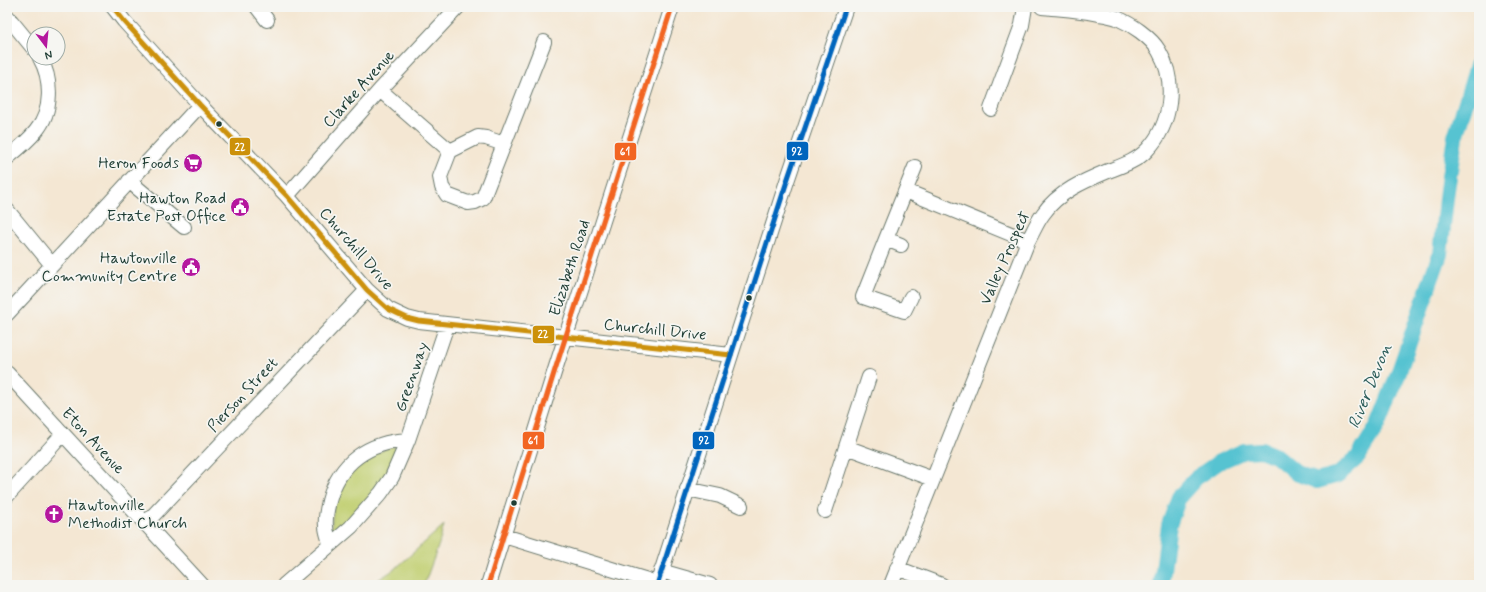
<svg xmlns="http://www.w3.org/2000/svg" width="1486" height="592" viewBox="0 0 1486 592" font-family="Mynerve,sans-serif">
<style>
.green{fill:#c1cf71;stroke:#708652}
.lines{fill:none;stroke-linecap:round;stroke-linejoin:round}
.river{stroke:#57c3d1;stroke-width:16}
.minor-casing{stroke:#6a786c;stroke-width:16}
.minor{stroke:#fff;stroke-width:14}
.bus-1-casing{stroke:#f6f6f2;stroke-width:8}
.bus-2-casing{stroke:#f6f6f2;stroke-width:8}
.bus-3-casing{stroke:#f6f6f2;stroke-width:8}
.bus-1{stroke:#cc910a;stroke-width:5}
.bus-2{stroke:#0065bd;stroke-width:5}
.bus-3{stroke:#f26522;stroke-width:5}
.bus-dot{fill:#1f3d34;stroke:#f6f6f2;stroke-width:1.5}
.labels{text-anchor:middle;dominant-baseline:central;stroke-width:3.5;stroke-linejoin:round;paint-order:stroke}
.street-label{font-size:16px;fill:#1f3d34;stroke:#f6f6f2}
.poi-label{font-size:16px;fill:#1f3d34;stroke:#f6f6f2;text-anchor:end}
.water-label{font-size:17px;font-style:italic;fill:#2d5e5b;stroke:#f6f6f2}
.line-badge{stroke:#f6f6f2;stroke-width:1.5}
.badge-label{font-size:11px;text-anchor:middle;font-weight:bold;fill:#fff}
</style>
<rect width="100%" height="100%" fill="#f6f6f2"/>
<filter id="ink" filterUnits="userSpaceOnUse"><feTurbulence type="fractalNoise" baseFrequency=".025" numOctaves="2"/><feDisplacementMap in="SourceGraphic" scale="8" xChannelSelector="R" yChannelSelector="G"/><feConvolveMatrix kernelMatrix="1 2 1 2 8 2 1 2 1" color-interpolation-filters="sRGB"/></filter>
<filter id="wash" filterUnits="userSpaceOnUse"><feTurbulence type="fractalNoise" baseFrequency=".012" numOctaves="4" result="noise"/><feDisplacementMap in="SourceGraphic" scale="16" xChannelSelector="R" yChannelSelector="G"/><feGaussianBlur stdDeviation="0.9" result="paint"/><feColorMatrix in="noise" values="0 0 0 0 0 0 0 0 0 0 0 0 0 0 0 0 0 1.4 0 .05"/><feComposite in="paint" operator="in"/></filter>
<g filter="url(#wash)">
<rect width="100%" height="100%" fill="#f4e7d3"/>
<!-- green -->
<path class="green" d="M391 446 399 449 379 489 336 532 333 531 331 528 334 502 346 476 359 462Z
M444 525 439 544 424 585H370L395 569Z"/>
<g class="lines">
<!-- river -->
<path class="river" d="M1161 585 1169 525 1179 497 1196 478 1219 462 1244 451 1261 450 1276 456 1296 473 1317 481 1338 475 1358 457 1378 425 1397 377 1440 254 1447 190 1455 137 1479 60"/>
</g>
</g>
<g filter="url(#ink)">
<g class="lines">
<defs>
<path id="minor" d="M113 7 124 21 200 105 287 196 367 290 388 309 407 318 419 321 731 355
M257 7 267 20
M7 16 34 49
M380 90 450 151 440 177 442 187 447 195 468 203 475 202 483 198 544 42
M991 109 1022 25 1025 7
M450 151 478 137 486 138 504 144
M7 158C17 150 28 141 36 131 53 111 52 79 40 58
M129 181 184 227
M906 191 1028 241
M287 196 380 90 458 7
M7 210 52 265
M886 239 863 297 904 311 911 297
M901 245 886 239 915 167
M7 314 200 105
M7 373 202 585
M846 447 933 479
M687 489 720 496 741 506
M7 496 63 434
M825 511 869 377
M145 524 367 290
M504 536 657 583
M330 544C329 538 326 532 326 526 325 518 327 509 329 501 339 462 369 442 408 440
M897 568 942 585
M661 571 710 585
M284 585 351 527 381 493 392 477 408 440 447 325
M488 585 554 373 672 7
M657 585 787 181 846 7
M891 585 1028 241C1033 232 1037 222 1043 214 1058 192 1084 181 1108 171 1121 166 1137 161 1147 150 1172 124 1177 82 1159 51 1151 37 1131 24 1117 18 1112 16 1105 15 1099 14 1080 10 1061 9 1042 7"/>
</defs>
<!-- minor casing -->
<use href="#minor" class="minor-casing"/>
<!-- minor -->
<use href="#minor" class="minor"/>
<defs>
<path id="bus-1" d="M113 7 124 21 200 105 287 196 367 290 388 309 407 318 419 321 731 355"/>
<path id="bus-2" d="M657 585 787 181 846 7"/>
<path id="bus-3" d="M488 585 554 373 672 7"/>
</defs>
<!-- bus-1 casing -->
<use href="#bus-1" class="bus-1-casing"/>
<!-- bus-2 casing -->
<use href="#bus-2" class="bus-2-casing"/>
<!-- bus-3 casing -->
<use href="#bus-3" class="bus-3-casing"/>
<!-- bus-1 -->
<use href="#bus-1" class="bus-1"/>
<!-- bus-2 -->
<use href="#bus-2" class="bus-2"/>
<!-- bus-3 -->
<use href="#bus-3" class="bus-3"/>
</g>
</g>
<!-- icons -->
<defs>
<symbol id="supermarket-disc" viewBox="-11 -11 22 22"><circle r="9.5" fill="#b5179e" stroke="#f6f6f2"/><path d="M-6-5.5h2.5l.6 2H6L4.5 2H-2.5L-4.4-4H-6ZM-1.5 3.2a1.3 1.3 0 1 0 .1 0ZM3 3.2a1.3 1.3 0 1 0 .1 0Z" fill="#fff"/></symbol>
<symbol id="civic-disc" viewBox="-11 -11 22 22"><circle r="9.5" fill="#b5179e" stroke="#f6f6f2"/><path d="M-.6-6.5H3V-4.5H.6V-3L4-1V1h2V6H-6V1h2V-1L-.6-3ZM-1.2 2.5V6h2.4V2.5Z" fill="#fff"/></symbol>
<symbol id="church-disc" viewBox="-11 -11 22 22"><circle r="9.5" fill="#b5179e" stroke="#f6f6f2"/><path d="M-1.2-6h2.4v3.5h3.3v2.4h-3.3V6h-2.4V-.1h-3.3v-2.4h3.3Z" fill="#fff"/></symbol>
</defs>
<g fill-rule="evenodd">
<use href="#supermarket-disc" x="182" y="152" width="22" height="22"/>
<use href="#civic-disc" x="229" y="196" width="22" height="22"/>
<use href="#civic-disc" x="180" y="256" width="22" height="22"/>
<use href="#church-disc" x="43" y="503" width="22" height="22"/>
</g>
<!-- markers -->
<g class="bus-dot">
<circle cx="219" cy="124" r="3.5"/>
<circle cx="749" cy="298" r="3.5"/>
<circle cx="514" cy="503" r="3.5"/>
</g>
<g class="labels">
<!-- street labels -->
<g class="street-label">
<text transform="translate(359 89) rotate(-48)">Clarke Avenue</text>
<text transform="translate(356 249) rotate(49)">Churchill Drive</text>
<text transform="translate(1005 258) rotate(-66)">Valley Prospect</text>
<text transform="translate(570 268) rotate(-72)">Elizabeth Road</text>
<text transform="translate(655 330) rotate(6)">Churchill Drive</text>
<text transform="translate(412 377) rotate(-71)">Greenway</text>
<text transform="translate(243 395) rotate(-47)">Pierson Street</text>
<text transform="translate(93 441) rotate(47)">Eton Avenue</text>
</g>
<!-- poi labels -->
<g class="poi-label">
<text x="179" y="163">Heron Foods</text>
<text x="226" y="198">Hawton Road<tspan x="226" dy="18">Estate Post Office</tspan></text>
<text x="177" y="258">Hawtonville<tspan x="177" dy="18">Community Centre</tspan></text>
<text x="68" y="505" text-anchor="start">Hawtonville<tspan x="68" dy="18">Methodist Church</tspan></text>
</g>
<!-- water labels -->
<g class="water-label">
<text transform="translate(1370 386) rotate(-68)">River Devon</text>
</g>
</g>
<g class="line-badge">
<rect x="229" y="137" width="22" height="19" rx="4" fill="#cc910a"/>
<rect x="786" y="141" width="23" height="20" rx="4" fill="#0065bd"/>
<rect x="614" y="142" width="23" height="19" rx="4" fill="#f26522"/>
<rect x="532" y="325" width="23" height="19" rx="4" fill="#cc910a"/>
<rect x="522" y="431" width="23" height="19" rx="4" fill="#f26522"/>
<rect x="692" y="431" width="23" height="19" rx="4" fill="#0065bd"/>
</g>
<g class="badge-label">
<text x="240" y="151">22</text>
<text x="797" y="155">92</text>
<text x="625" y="155">61</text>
<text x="543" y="338">22</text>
<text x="533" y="444">61</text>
<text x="704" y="444">92</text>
</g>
<!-- margin -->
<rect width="1486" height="592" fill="none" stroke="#f6f6f2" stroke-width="24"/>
<!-- north arrow -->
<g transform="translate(46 46) rotate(164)"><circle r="19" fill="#f6f6f2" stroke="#a0aca6"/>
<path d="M0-3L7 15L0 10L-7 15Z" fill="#b5179e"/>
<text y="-6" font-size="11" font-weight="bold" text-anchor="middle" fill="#1f3d34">N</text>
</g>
</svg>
